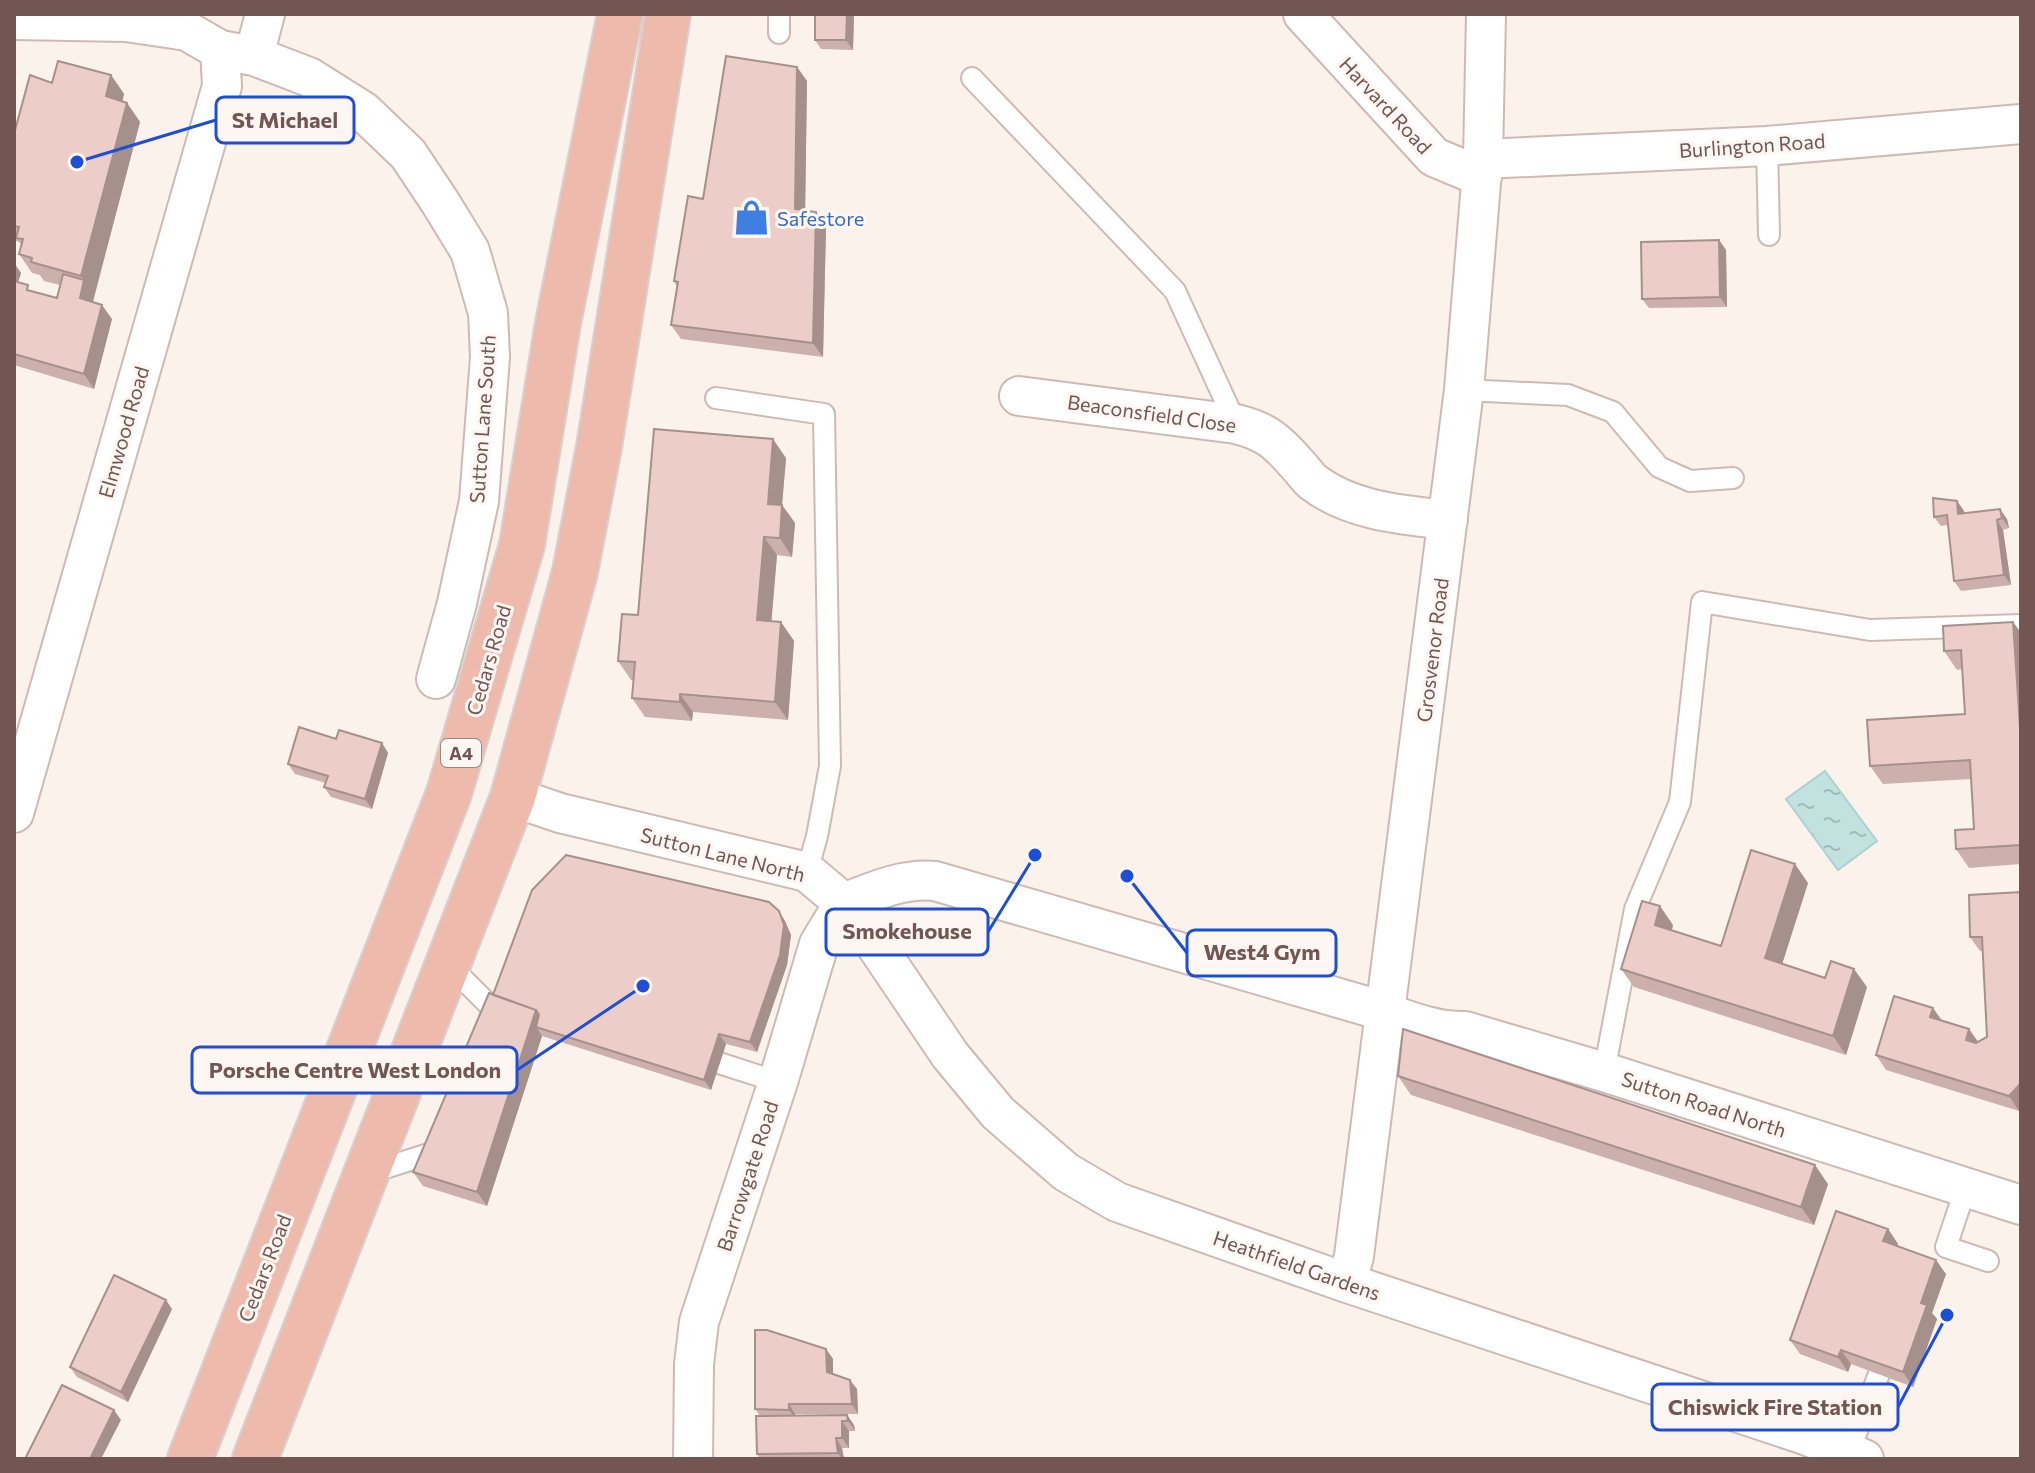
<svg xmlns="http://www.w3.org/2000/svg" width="2035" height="1473" viewBox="0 0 2035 1473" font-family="Commissioner,sans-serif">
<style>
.water{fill:url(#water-ripples);stroke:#aad3d0;stroke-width:2}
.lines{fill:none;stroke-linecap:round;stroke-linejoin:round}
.service-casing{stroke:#cebab5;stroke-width:24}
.minor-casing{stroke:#cebab5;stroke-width:42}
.trunk-casing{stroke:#d8d0ce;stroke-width:48}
.service{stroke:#fff;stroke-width:20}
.minor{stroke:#fff;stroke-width:38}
.trunk{stroke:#eebaac;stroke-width:44}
.wall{fill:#ccb0ab}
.shaded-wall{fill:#a6908b}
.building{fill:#edcdc7;stroke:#a6908b;stroke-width:2}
.labels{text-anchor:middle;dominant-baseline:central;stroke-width:6;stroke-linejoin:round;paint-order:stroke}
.shield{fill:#fdf6f2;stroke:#9c8681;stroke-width:2}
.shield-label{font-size:18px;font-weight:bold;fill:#735651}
.street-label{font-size:20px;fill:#735651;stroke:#fdf6f2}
.shop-label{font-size:20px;fill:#366cbe;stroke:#fdf6f2;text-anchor:start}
.leader{fill:none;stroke:#1d4ed8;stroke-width:3}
.callout-dot{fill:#1d4ed8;stroke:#fdf6f2;stroke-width:3}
.callout{fill:#fdf6f2;stroke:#1d4ed8;stroke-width:3}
.callout-label{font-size:22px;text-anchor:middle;font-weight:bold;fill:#735651}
</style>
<defs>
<pattern id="water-ripples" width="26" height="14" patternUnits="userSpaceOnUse" patternTransform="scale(2)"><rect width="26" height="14" fill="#c2e2e0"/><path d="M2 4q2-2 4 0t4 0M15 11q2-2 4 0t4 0" fill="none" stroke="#a2bab8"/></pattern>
</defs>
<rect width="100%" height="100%" fill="#fbf2ec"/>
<!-- water -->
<path class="water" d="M1825 771 1877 841 1838 870 1786 799Z"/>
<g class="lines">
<defs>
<path id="service" d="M779 33V14
M972 78 1175 291 1236 424
M1767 146 1769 235
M1464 390 1568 395 1613 412 1659 467 1690 481 1733 478
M716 398 824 414 830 766 817 836 807 872
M448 964 497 1013
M719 1063 778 1082
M1604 1072 1635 909 1680 802 1702 602 1870 630 2021 625
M369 1173 438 1151
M1966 1187 1946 1247 1988 1261
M1849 1452 1879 1374"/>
<path id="minor" d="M1303 14 1434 157 1482 177
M14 20 126 22 187 31 220 50 254 56 309 77 363 111 408 154 440 202 470 251 488 313 490 357 479 501 457 603 436 679
M254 56 265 14
M1483 159 1767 146 2021 124
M1019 396 1236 424C1265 431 1277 441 1296 463 1302 469 1307 477 1313 482 1351 511 1402 515 1448 520
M513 797 560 813 807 872 844 903 873 941 950 1055 998 1113 1066 1172 1117 1202 1347 1283 1805 1435 1864 1459
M14 813 222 86 220 50
M844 903C874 891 903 878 935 881L1366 1006C1398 1016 1430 1032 1465 1031L1604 1072 2021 1205
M1347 1283 1354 1256 1464 390 1483 159 1486 14
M693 1459 694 1364 699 1322 778 1082 819 944 844 903"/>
<path id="trunk" d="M190 1459 449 793 522 545 558 323 620 14
M255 1459 513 797 575 572 599 447 668 14"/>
</defs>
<!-- service casing -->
<use href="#service" class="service-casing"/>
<!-- minor casing -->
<use href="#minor" class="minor-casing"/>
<!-- trunk casing -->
<use href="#trunk" class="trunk-casing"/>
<!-- service -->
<use href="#service" class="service"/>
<!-- minor -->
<use href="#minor" class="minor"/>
<!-- trunk -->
<use href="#trunk" class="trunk"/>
</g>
<!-- wall -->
<path class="wall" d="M815 14H854L853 50 821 49 815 40Z
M797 67 807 81 805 210 826 226 823 357 681 339 671 325 677 287 674 281 703 199Z
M111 75 124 94 122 102 127 103 140 122 93 302 112 319 94 389 14 365V263L21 273 18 282 32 292 57 298 60 285 44 281 40 275 32 273 19 254 22 245 19 242 14 240V134L52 83Z
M1719 240 1726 250 1727 307 1649 308 1642 299Z
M786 458 782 505 795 523 792 557 777 555 771 621 781 622 794 641 788 720 693 712 692 721 645 717 632 698 633 680H631L618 661 638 615Z
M1957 501 1964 511V514L2007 519 2009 528 2003 530 2011 585 1961 591 1954 581 1948 525 1941 526 1934 517Z
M2013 622 2021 633V864L1969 868 1956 849 1974 829 1971 779 1883 784 1870 766 1965 714 1962 669 1957 670 1944 651Z
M336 739 382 743 388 753 372 809 331 797 324 787 326 783 295 774 288 764Z
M1808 883 1782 964 1825 978 1867 987 1846 1055 1634 987 1621 969 1673 925 1672 930 1721 946Z
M2021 892V1109L2019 1111 1886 1070 1876 1055 1942 1020 1978 1042 1987 1037 1983 951H1980L1970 937Z
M785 921 791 935 787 965 757 1052 726 1044 711 1090 542 1036 487 1206 423 1186 413 1172 493 995Z
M1398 1076 1828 1184 1814 1225 1411 1095Z
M1888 1229 1898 1244 1897 1246 1946 1274 1932 1313 1937 1319 1913 1387 1851 1364 1848 1372 1800 1354 1790 1340Z
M172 1309 128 1402 77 1377 70 1367Z
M826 1349 833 1359V1374L857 1389 858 1414H795L796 1415H847L854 1425 855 1431H849V1448H842L844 1459H760L757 1454 760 1416 755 1409Z"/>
<!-- shaded-wall -->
<path class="shaded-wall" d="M847 14H854L853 50 846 40Z
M797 67 807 81 805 223 795 209Z
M111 75 124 94 119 115 106 96Z
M127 103 140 122 90 312 80 298 84 280 81 276Z
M816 212 826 226 823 357 813 343Z
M1719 240 1726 250 1727 307 1720 297Z
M14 263 21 273 15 293 14 290Z
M102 305 112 319 94 389 84 374Z
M773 439 786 458 782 505 795 523 792 557 780 538 768 504Z
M1957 501 1964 511 1965 524 1958 514Z
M2000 509 2007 519 2009 528 2002 518Z
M1997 520 2003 530 2011 585 2004 575Z
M764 537 777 555 770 639 757 620Z
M781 622 794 641 788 720 775 702Z
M2013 622 2021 633V742Z
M680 694 693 712 692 721 680 702Z
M382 743 388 753 372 809 365 799Z
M1795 864 1808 883 1778 977 1765 958Z
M1660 906 1673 925 1668 943 1655 925Z
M779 911 785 921 791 935 787 965 757 1052 750 1042Z
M1854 969 1867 987 1846 1055 1833 1036Z
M1933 1008 1943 1022 1930 1017Z
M536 1010 546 1024 536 1027 542 1036 487 1206 477 1192Z
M1969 1029 1979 1043 1976 1054 1966 1040Z
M719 1034 726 1044 711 1090 704 1080Z
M2021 1083V1109L2019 1111 2009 1096Z
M1815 1165 1828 1184 1814 1225 1801 1207Z
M1888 1229 1898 1244 1893 1255 1883 1241Z
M1936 1260 1946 1274 1932 1313 1937 1319 1913 1387 1903 1372 1921 1303Z
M166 1300 172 1309 128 1402 121 1392Z
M826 1349 833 1359V1382L827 1372Z
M1841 1350 1851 1364 1848 1372 1838 1357Z
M850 1380 857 1389 858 1414 852 1404Z
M789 1404 795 1414 796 1420 789 1410Z
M114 1410 121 1420 101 1459H90Z
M847 1415 854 1425 855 1431 848 1421Z
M842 1421 849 1431V1448L842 1438Z
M836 1438 842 1448 844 1459H842L838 1453Z"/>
<!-- building -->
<path class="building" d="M815 14H847L846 40H815Z
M726 56 797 67 795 209 816 212 813 343 671 325 678 282 674 281 688 196 703 199Z
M58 61 111 75 106 96 127 103 81 276 31 262 32 258 19 254 23 239 16 238 19 227 14 226V134L30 75 52 83Z
M1719 240 1720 297 1642 299 1641 242Z
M63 274 84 280 80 298 102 305 84 374 14 354V281L28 285 27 290 57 298Z
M654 429 773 439 768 504 782 505 780 538 764 537 757 620 781 622 775 702 680 694V702L632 698 635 662 618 661 622 614 638 615Z
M1933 498 1957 501 1958 514 2000 509 2002 518 1997 520 2004 575 1954 581 1947 515 1934 517Z
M2013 622 2021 742V845L1956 849 1955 830 1974 829 1970 760 1870 766 1867 720 1965 714 1961 650 1944 651 1943 626Z
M299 727 336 739 339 730 382 743 365 799 324 787 328 776 288 764Z
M1751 850 1795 864 1765 958 1825 978 1831 961 1854 969 1833 1036 1621 969 1642 901 1660 906 1655 925 1721 946Z
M566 855 769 902 779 911 784 925 780 955 750 1042 719 1034 704 1080 536 1027 539 1015 536 1010 493 995 532 890Z
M2021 892V1083L2009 1096 1876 1055 1894 996 1933 1008 1930 1017 1969 1029 1966 1040 1976 1043 1987 1037 1982 937H1970L1969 895Z
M489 993 536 1010 477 1192 413 1172Z
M1403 1029 1815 1165 1801 1207 1398 1076Z
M1836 1211 1888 1229 1883 1241 1936 1260 1921 1303 1927 1305 1903 1372 1841 1350 1838 1357 1790 1340Z
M114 1275 166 1300 121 1392 70 1367Z
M755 1330H767L826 1349 827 1372 850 1380 852 1404H789V1410L755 1409Z
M62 1385 114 1410 90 1459H25Z
M847 1415 848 1421H842V1438H836L838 1453 757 1454 756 1416Z"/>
<!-- icons -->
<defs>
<symbol id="shop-bare" viewBox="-9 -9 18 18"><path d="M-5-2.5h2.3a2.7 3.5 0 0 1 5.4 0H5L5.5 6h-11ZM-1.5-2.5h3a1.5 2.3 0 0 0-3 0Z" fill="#3f7fe0" stroke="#fdf6f2" stroke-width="2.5" paint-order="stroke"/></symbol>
</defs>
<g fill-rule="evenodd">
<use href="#shop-bare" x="726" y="192" width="51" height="51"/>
</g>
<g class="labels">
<!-- shield labels -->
<rect class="shield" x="441" y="739" width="40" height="28" rx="6"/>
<g class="shield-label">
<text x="461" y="753">A4</text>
</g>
<!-- street labels -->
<g class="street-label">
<text transform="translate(1386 105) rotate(47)">Harvard Road</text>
<text transform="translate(1752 145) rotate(-4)">Burlington Road</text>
<text transform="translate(1152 413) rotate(8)">Beaconsfield Close</text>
<text transform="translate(482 419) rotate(-86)">Sutton Lane South</text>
<text transform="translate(123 432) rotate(-74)">Elmwood Road</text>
<text transform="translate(1432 650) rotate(-83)">Grosvenor Road</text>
<text transform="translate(488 660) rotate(-74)">Cedars Road</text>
<text transform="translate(723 854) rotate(14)">Sutton Lane North</text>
<text transform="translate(1704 1104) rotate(18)">Sutton Road North</text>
<text transform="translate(747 1176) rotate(-72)">Barrowgate Road</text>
<text transform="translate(1297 1265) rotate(19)">Heathfield Gardens</text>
<text transform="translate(264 1268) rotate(-69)">Cedars Road</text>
</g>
<!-- shop labels -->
<g class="shop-label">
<text x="777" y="218">Safestore</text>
</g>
</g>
<!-- callouts -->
<path class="leader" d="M77 162L216 120M1035 855L988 932M1127 876L1187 953M643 986L517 1070M1947 1315L1898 1407"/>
<g class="callout-dot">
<circle cx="77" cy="162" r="8"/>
<circle cx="1035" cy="855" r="8"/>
<circle cx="1127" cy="876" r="8"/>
<circle cx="643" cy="986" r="8"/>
<circle cx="1947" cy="1315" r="8"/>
</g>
<g class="callout">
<rect x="216" y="97" width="138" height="46" rx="8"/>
<rect x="826" y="909" width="162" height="46" rx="8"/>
<rect x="1187" y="930" width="149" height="46" rx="8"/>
<rect x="192" y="1047" width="325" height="46" rx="8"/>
<rect x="1652" y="1384" width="246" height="46" rx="8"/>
</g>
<g class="callout-label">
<text x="285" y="128">St Michael</text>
<text x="907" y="939">Smokehouse</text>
<text x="1262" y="960">West4 Gym</text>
<text x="355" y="1078">Porsche Centre West London</text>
<text x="1775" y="1415">Chiswick Fire Station</text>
</g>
<!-- border -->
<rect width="2035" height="1473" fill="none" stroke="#735651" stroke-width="32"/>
</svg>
